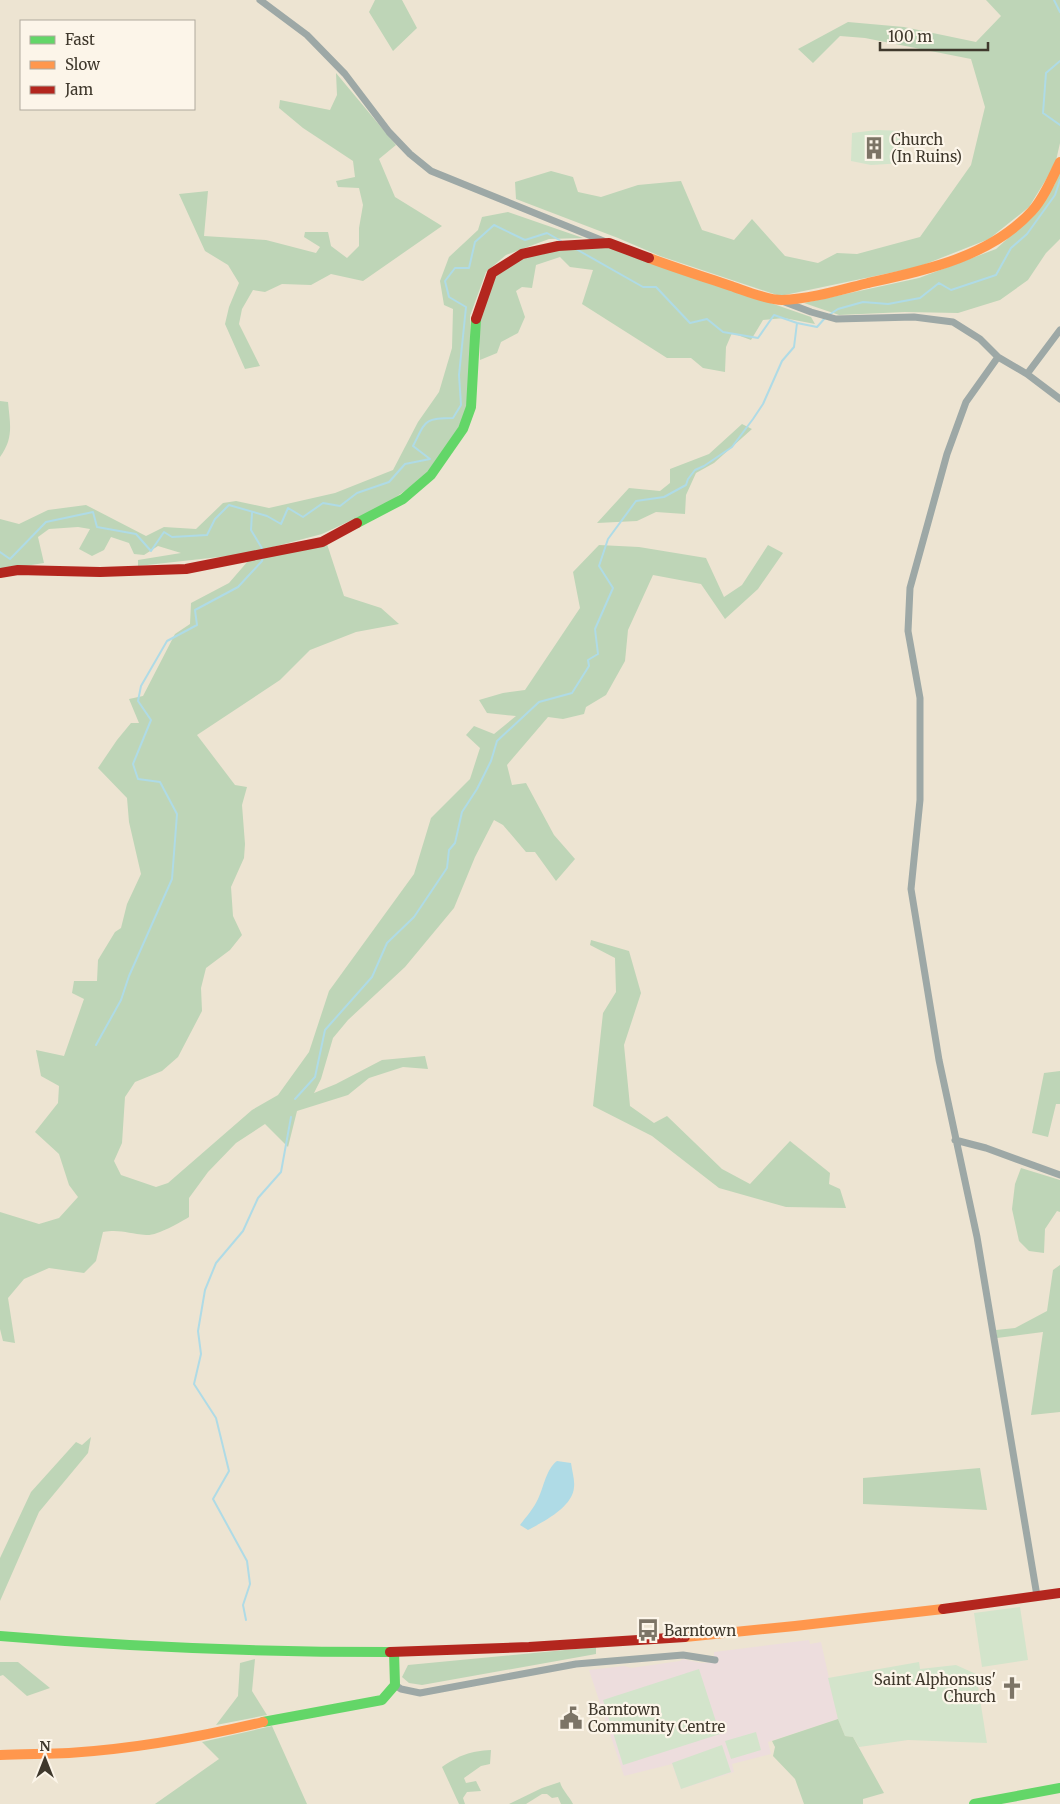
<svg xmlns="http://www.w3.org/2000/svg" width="1060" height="1804" viewBox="0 0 1060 1804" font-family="Merriweather,serif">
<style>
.education{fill:#eddddd}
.green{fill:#d3e4cb}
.forest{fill:#bed5b7}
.water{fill:#afdbe6}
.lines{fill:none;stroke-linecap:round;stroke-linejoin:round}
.stream{stroke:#afdbe6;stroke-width:2}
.street{stroke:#9da8a6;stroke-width:7}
.fast{stroke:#63d668;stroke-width:10}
.slow{stroke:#ff974d;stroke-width:10}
.jam{stroke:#b3261e;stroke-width:10}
.labels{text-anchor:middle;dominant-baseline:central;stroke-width:4.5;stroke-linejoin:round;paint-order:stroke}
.poi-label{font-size:15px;fill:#3f382c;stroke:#fcf5e9;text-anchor:start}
</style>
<rect width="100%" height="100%" fill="#ede4d2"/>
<!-- education -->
<path class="education" d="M809 1640 810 1644 821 1642 838 1719 768 1742 771 1754 732 1764 734 1772 681 1789 672 1764 624 1776 589 1670 624 1666 631 1668 680 1661 683 1659 701 1663 714 1662V1652Z"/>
<!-- green -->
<path class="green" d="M877 130 904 131V163L871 165 851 161 852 133Z
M1020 1607 1028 1660 982 1667 974 1613Z
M919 1662 920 1669 956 1665 976 1674 987 1743 908 1740 859 1747 853 1737 845 1736 838 1719 828 1678Z
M699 1669 720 1734 623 1765 603 1700Z
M756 1732 761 1750 731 1759 725 1741Z
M722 1745 731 1772 681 1789 672 1763Z"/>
<!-- forest -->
<path class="forest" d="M375 0H402L417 28 393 51 369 12Z
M986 0H1060V143L1055 165 1029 207 989 239 918 267 780 296 660 256 618 238 516 199 515 182 551 171 573 177 578 192 601 197 638 185 681 181 702 230 734 240 752 219 785 256 818 263 837 253 857 254 920 237 971 165 985 107 971 59 865 38 840 36 813 63 798 49 848 22 904 27 976 42 1001 16Z
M336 73 396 145 379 159 395 197 442 226 363 281 331 274 311 285 282 284 265 292 253 290 242 309 239 324 260 366 245 369 225 324 229 307 239 283 228 265 205 251 179 194 208 191 204 236 266 240 316 253 320 247 304 237 305 232H328L331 246 347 258 359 246V228L363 205 359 188 338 187 336 181 355 177 353 161 303 128 279 108 280 100 330 110 337 95Z
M1060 163V239L1046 253 1028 280 1000 300 958 313 905 312 839 315 804 303 919 278 996 249 1036 213 1055 184 1058 167Z
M508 212 583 238 549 239 506 255 486 272 470 316V385L466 409 457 431 426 476 386 504 322 534 246 554 138 566V560L181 553 158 546 144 555 134 554 129 543 111 537 104 550 92 556 79 549 90 529 78 527 49 529 38 537 44 563 0 570V519L19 524 48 510 86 505 146 536 164 527 196 529 223 503 236 501 269 508 335 493 393 470 418 422 439 392 452 348 453 309 444 305 440 281 449 257 478 230 482 217Z
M606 246 811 317 815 324 784 318 763 320 751 340 732 333 726 347 725 372 703 368 691 358H667L582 304 593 270 570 267 560 257 536 265 532 288 522 287 516 291 525 317 518 333 501 342 497 353 480 360 479 318 494 276 521 258 559 248Z
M0 401 8 402C10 424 14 438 0 457Z
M742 424 752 429 714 463 696 473 686 495 685 514 656 512 637 521 597 523 629 488 660 491 670 483V469L709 454Z
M327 544 344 596 381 608 399 624 356 632 310 650 280 680 197 735 235 785 247 787 242 805 245 844 244 858 231 887 233 916 242 935 230 950 206 968 201 988 202 1011 178 1057 162 1071 135 1082 125 1097 122 1143 114 1161 121 1175 156 1187 168 1183 252 1110 278 1095 309 1052 329 991 414 874 431 818 470 779 480 748 466 735 474 726 494 734 516 716 487 713 479 700 503 693 525 690 580 608 573 572 599 545 639 547 706 558 724 597 742 585 768 545 783 553 758 589 725 619 701 584 653 575 628 630 625 661 606 695 586 707 584 714 563 719 548 717 507 765 512 785 526 783 554 835 575 859 556 881 535 852H526L503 825 494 820 475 857 454 908 405 967 348 1020 333 1038 321 1079 314 1093 336 1084 382 1060 425 1056 428 1069 403 1067 369 1078 348 1095 297 1111 288 1147 265 1124 236 1143 208 1172 189 1198V1217C179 1223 157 1236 146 1235 129 1234 121 1229 103 1232L96 1261 84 1273 49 1268 24 1279 8 1298 15 1343 3 1341 0 1329V1212L39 1224 59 1218 78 1197 69 1185 59 1154 35 1132 58 1103 59 1086 41 1076 36 1050 64 1056 84 999 72 993 74 981H97L98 960 115 932 121 928 127 904 141 874 129 822 127 798 98 768 117 740 131 723H139L129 699 143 696 175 634 190 624 191 603 229 583 248 561Z
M591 940 629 951 641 993 624 1045 630 1106 654 1123 667 1116 722 1169 750 1184 790 1141 830 1173 829 1184 840 1189 846 1208 786 1207 719 1188 652 1136 593 1106 603 1013 616 992 615 958 590 945Z
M1060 1071V1104H1056L1048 1137 1032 1133 1044 1073Z
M1021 1168 1060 1180V1212L1057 1211 1045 1229 1044 1253 1029 1251 1019 1241 1012 1209 1015 1184Z
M1060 1265V1412L1031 1415 1043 1332 997 1338 996 1330 1015 1328 1047 1311 1053 1270Z
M91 1437 88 1453 39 1512 0 1601V1558L31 1492 76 1442 82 1445Z
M980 1468 987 1510 863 1504V1478Z
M596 1647V1654L422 1685 409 1683 402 1677 408 1665Z
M255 1659 252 1691 267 1715 216 1725 238 1696 240 1663Z
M0 1662H18L50 1688 27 1696 3 1675 0 1676Z
M838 1719 845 1736 853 1737 884 1793 863 1799V1804H804L795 1779 773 1756 775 1747 772 1741Z
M272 1726 307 1804H155L219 1759 202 1742Z
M491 1750 490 1764 481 1766 464 1778 466 1783 476 1781 481 1791 467 1792 463 1798 465 1804H459L442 1767C460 1755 470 1751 491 1750Z
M560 1782C562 1790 569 1796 573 1804H561L558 1797 552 1798 547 1794H542L526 1804H509L542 1788Z"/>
<!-- water -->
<path class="water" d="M557 1461 571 1463C572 1471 575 1480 574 1487 573 1507 543 1522 528 1530L520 1525C526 1517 534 1508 538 1499 544 1487 546 1469 557 1461Z"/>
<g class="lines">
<!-- stream -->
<path class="stream" d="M1054 0 1060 12
M1060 61 1046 73 1043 113 1060 125
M576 249 643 287H656L690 323 707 319 723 332 758 338 774 315 797 323 817 327 825 318
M829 315 838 309 863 302 888 304 920 298 939 283 951 290 996 275 1011 248 1027 234 1055 195 1060 180
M252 513 251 530 263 550
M0 552 10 559 46 522 93 512 97 527 136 534 151 551 164 532 172 537 207 535 215 519 229 505 267 516 281 524 288 508 303 517 323 503 340 506 357 493 389 482 405 464 430 459 413 446C426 421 423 418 453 418L461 405 459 375 466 307 449 297 445 281 455 268H469L475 242 494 225 525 240 547 233 561 241
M96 1045 121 1000 129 976 172 879 177 814 160 782 138 779 133 764 151 720 138 701 141 686 167 641 197 625 195 610 238 587 262 561 263 557
M295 1099 315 1077 325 1030 372 977 387 943 414 917 447 868 449 850 455 843 462 812 477 789 491 761 497 741 539 702 572 693 589 666 588 660 598 654 595 629 613 588 599 566 608 539 636 501 664 497 686 485 688 479 695 470 704 466 732 447 753 419 763 404 782 361 794 347 797 323
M246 1620 243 1605 250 1584 247 1561 213 1499 229 1471 216 1418 194 1384 201 1354 198 1331 205 1290 216 1263 243 1231 258 1198 281 1172 291 1117"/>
<!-- street -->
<path class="street" d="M260 0 307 35 345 74 389 132 410 154 431 171 606 242
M782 301 811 312 836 319 914 317 953 322 980 339 998 357 1027 374 1060 399
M998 357 966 402 947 454 910 588 908 631 920 698V800L911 889 939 1060 977 1237 1037 1596
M1027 374 1060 330
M955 1140 986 1148 1060 1175
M395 1685 401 1689 420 1693 576 1664 683 1655 715 1660"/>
<!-- fast -->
<path class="fast" d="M357 523 403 499 431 475 463 429 471 407 476 319
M0 1636C130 1647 260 1652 390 1652
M263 1722 382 1700 395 1685 394 1652
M974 1804 1060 1788"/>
<!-- slow -->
<path class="slow" d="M649 258C676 268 704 277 731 286 746 291 767 300 782 300 811 299 840 290 868 283 926 270 990 257 1032 211 1044 198 1052 178 1060 162
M685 1637 795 1626 943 1609
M0 1755C23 1754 46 1754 69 1753 134 1749 200 1737 263 1722"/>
<!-- jam -->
<path class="jam" d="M476 319 492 273 522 254 558 246 609 243 649 258
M0 573 18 570 100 572 186 569 322 542 357 523
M943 1609 1060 1593
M390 1652 529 1647 685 1637"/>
</g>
<!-- icons -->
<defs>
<symbol id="building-bare" viewBox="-9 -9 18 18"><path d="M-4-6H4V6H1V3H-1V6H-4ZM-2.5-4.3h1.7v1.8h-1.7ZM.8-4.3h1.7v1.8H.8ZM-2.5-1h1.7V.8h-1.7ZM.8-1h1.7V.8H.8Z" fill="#7c7466" stroke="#fcf5e9" stroke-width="2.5" paint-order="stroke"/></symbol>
<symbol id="bus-bare" viewBox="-9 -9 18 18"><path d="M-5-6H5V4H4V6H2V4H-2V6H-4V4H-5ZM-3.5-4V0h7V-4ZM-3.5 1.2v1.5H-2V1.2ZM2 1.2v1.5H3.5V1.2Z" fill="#7c7466" stroke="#fcf5e9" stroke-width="2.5" paint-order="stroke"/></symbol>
<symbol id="church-bare" viewBox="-9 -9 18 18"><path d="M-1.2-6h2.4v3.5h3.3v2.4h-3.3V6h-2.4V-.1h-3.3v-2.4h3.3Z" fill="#7c7466" stroke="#fcf5e9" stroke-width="2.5" paint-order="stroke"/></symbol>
<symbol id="civic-bare" viewBox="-9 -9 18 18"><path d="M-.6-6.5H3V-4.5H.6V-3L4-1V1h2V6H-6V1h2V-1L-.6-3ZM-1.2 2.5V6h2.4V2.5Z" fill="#7c7466" stroke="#fcf5e9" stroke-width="2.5" paint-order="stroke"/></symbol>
</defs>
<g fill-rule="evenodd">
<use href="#building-bare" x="858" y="132" width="32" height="32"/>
<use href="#bus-bare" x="632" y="1614" width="32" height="32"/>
<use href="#church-bare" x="996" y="1672" width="32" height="32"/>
<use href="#civic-bare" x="555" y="1702" width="32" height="32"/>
</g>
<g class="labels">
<!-- poi labels -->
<g class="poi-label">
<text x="891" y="139">Church<tspan x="891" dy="17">(In Ruins)</tspan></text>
<text x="664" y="1630">Barntown</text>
<text x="996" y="1679" text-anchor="end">Saint Alphonsus'<tspan x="996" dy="17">Church</tspan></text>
<text x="588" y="1709">Barntown<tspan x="588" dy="17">Community Centre</tspan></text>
</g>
</g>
<!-- legend -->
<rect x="20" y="20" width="175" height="90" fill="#fcf5e9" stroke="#b0a99d"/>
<rect x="30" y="36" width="25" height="8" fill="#63d668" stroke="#b0a99d"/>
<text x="65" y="45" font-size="15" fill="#3f382c">Fast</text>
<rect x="30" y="61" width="25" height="8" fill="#ff974d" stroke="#b0a99d"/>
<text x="65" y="70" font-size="15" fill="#3f382c">Slow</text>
<rect x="30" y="86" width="25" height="8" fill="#b3261e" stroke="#b0a99d"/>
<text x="65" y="95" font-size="15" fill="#3f382c">Jam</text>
<!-- north arrow -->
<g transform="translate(45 1759)" stroke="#fcf5e9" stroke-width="4" paint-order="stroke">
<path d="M0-4L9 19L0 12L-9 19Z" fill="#3f382c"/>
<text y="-8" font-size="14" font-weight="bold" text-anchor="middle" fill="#3f382c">N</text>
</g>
<!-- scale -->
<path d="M880 42v8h108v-8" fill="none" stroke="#3f382c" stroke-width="2.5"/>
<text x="888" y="42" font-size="15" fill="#3f382c" stroke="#fcf5e9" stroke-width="4" paint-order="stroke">100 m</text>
</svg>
